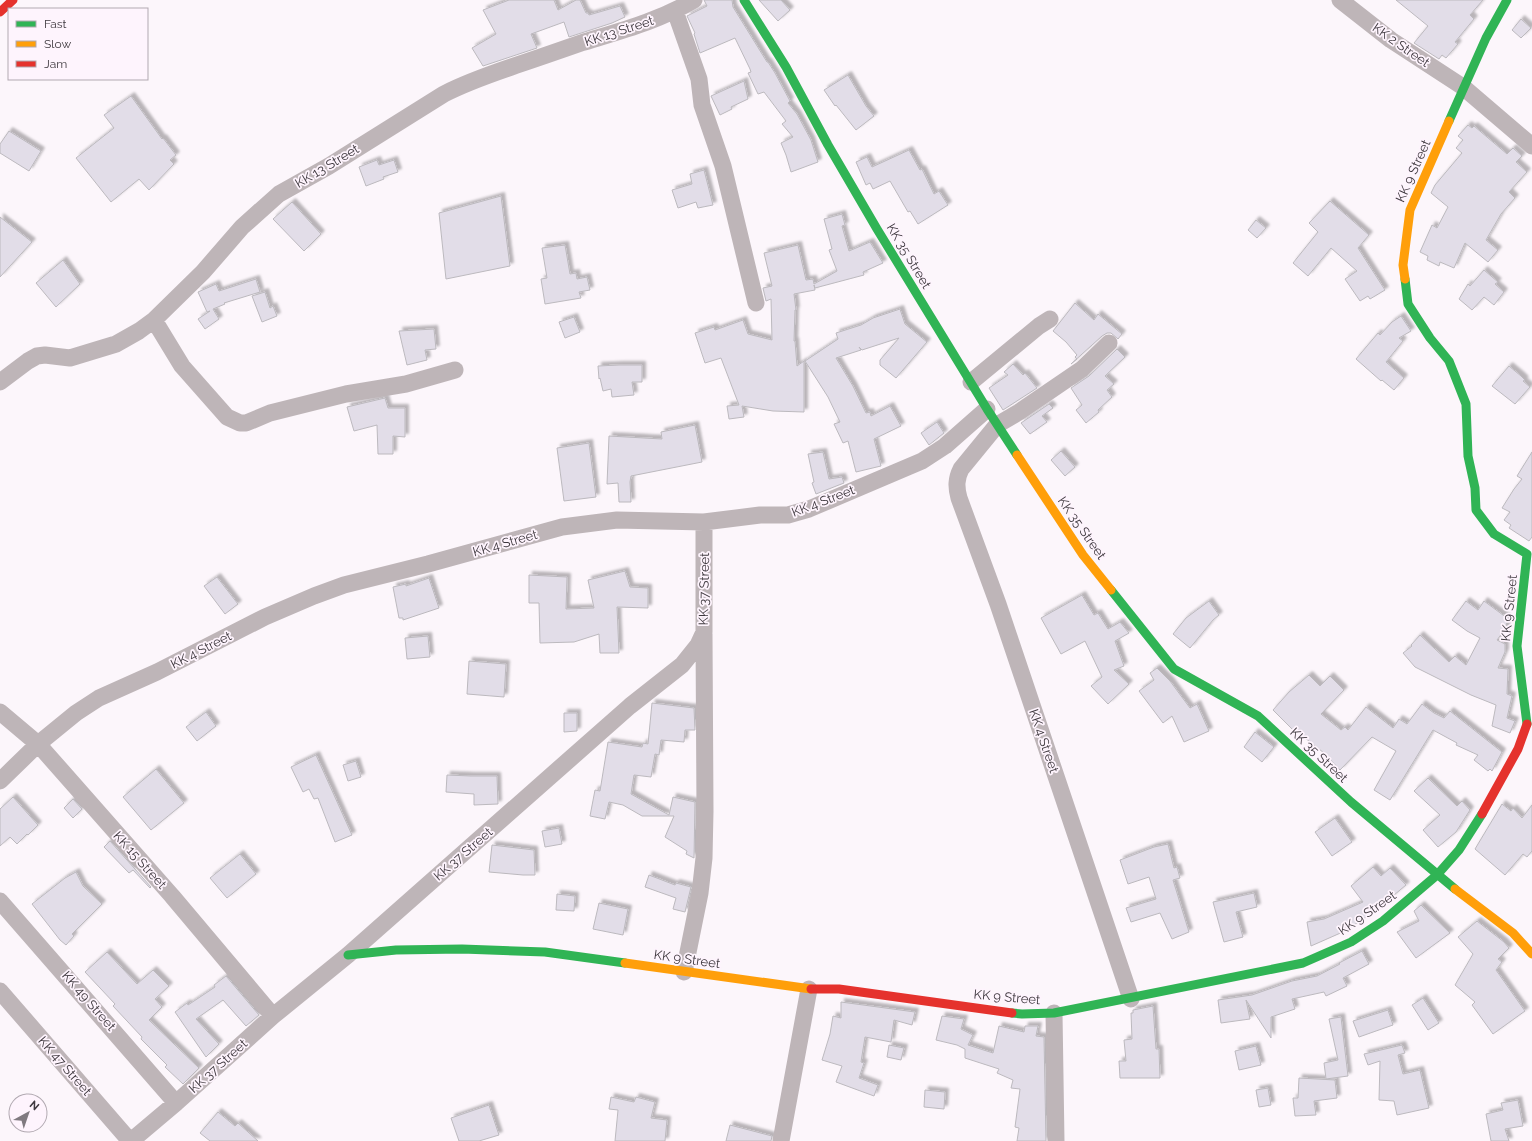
<svg xmlns="http://www.w3.org/2000/svg" width="1532" height="1141" viewBox="0 0 1532 1141" font-family="Raleway,sans-serif">
<style>
.building{fill:#e2dde8;stroke:#bcb9be;filter:url(#shadow)}
.lines{fill:none;stroke-linecap:round;stroke-linejoin:round}
.street{stroke:#beb5b8;stroke-width:17}
.fast{stroke:#30b455;stroke-width:9}
.slow{stroke:#ff9f0a;stroke-width:9}
.jam{stroke:#e5322d;stroke-width:9}
.labels{text-anchor:middle;dominant-baseline:central;stroke-width:3.5;stroke-linejoin:round;paint-order:stroke}
.street-label{font-size:13px;fill:#3e383e;stroke:#fef4fd}
</style>
<defs>
<filter id="shadow"><feDropShadow dx="3.5" dy="-3.5" stdDeviation="1" flood-color="#0004"/></filter>
</defs>
<rect width="100%" height="100%" fill="#fcf6fb"/>
<!-- building -->
<path class="building" d="M509 0H554L558 10 576 0H580L586 13H588L589 15 620 6 625 17 612 23 569 37 564 22 531 34 537 48 483 66 472 48 496 34 483 10Z
M704 0H732L733 7 767 62H768L775 73 790 101 788 103 797 114 811 140 818 162 791 172 786 155 781 143 793 137 782 124 786 121 764 92 758 94 748 73 751 72 750 69 735 38 700 53 694 34 695 33 687 16 707 6Z
M759 0H781L790 10 778 21Z
M1396 0H1483L1470 15 1474 19 1455 42 1458 44 1446 58 1442 55 1439 59 1414 43 1428 26Z
M1521 19 1531 28 1521 38 1512 30Z
M848 75 866 106 874 116 856 130 836 105 835 106 824 90Z
M744 81 748 99 731 107 732 109 720 115 711 96Z
M131 96 162 139 163 138 176 155 170 160 174 164 149 190 139 179 111 202 76 158 114 128 104 115Z
M1468 125 1472 128 1474 126 1507 154 1513 148 1522 156 1516 162 1527 172 1509 192 1515 198 1501 214 1486 240 1498 250 1488 262 1465 243 1454 268 1440 262 1439 266 1427 260 1428 256 1420 252 1432 225 1437 228 1448 207 1431 193 1435 185 1462 153 1456 148 1463 140 1458 136Z
M9 131 41 151 29 171 0 153V144Z
M909 150 920 170 922 169 934 194 939 191 948 205 918 224 910 211 908 212 890 181 873 189 870 183 866 185 856 162 867 157 872 167Z
M377 160 379 165 394 160 398 172 383 177 384 179 366 186 359 167Z
M704 170 713 205 698 208 696 202 678 208 672 190 692 184 690 174Z
M501 196 510 266 446 279 439 213Z
M1330 201 1369 235 1358 248 1385 290 1370 299 1368 296 1360 301 1345 279 1357 271 1331 248 1308 276 1293 263 1318 232 1309 223Z
M292 202 321 234 304 251 273 219Z
M842 214 845 225 842 226 849 251 870 242 883 263 863 272 864 275 815 288 814 285 815 290 794 294 796 310H795L794 341H795L797 366 804 361V412L773 411 742 406 744 417 729 419 727 406 739 405 721 358 705 363 695 333 714 327 715 330 743 320 748 334 772 340 771 299 766 301 763 288 772 286 764 253 798 245 806 280 813 279 814 284 837 271 829 250 832 249 824 219Z
M0 217 32 242 0 277Z
M1256 220 1266 228 1257 238 1248 230Z
M565 245 570 274 576 273 577 279 587 277 590 290 579 292 581 298 545 304 541 279 547 278 542 248Z
M63 260 80 284 56 307 36 283Z
M1484 270 1498 282 1495 284 1504 292 1494 305 1484 297 1472 310 1459 299 1468 284 1470 286Z
M256 279 260 292 224 303 225 304 213 309 219 319 205 329 198 319 210 311 207 312 198 292 216 284 219 291Z
M265 292 270 308 273 306 277 316 262 322 252 296Z
M1075 303 1094 320 1098 314 1122 334 1118 339 1111 333H1107L1102 336 1071 364 1077 359 1075 357 1077 355 1066 342 1053 331Z
M900 309 905 324 927 342 896 378 880 365V360L899 338 862 350 859 347 861 350 836 358 853 386 866 413 870 412 871 416 890 406 901 426 874 439 881 466 856 472 848 441 843 443 834 424 840 422 828 397 805 361 838 339 836 333 861 325 873 318Z
M1401 316 1411 331 1399 338 1403 341 1386 362 1404 378 1394 390 1382 380 1381 381 1356 359 1378 333 1380 335 1392 322Z
M574 317 580 332 565 338 559 322Z
M434 329 436 349 425 350 427 360 407 365 399 331Z
M1117 349 1125 357 1105 376 1114 384 1107 390 1112 397 1098 410 1099 412 1086 423 1076 410 1082 405 1071 388 1089 376Z
M1013 364 1023 375 1025 373 1037 388 1003 410 989 388 1008 375 1004 372Z
M619 365H642V382H632L634 395 612 397 611 389 603 391 600 378 599 379 598 366Z
M1509 366 1521 376 1525 380 1523 381 1530 387 1515 404 1492 386Z
M385 398 388 408H405V437L393 436V454H378L377 425 354 431 347 407Z
M1049 404 1053 408 1042 416 1047 422 1030 434 1021 423Z
M937 422 944 433 929 445 921 433Z
M695 425 702 462 631 476 630 482 631 502H619L618 483 607 484 609 436 662 439 661 432Z
M589 443 596 497 564 501 557 448Z
M1061 451 1075 467 1065 476 1051 460Z
M823 452 829 479 842 477 844 483 816 494 812 483 814 482 808 454Z
M1532 452V537L1529 541 1509 528 1511 525 1504 520 1510 512 1502 508 1514 489 1522 479 1517 476Z
M625 571 630 587 648 588V608L617 607 619 653H600L599 634 574 642 540 643 539 603H529V575L567 577 566 609 594 608 588 580Z
M217 577 238 604 225 614 204 586Z
M429 578 439 608 403 620V618H399L393 587 406 584V586Z
M1082 595 1094 615 1098 613 1108 629 1120 622 1129 633 1115 641 1124 666 1114 670 1129 684 1108 704 1091 686 1102 677 1085 641 1061 654 1041 618Z
M1209 601 1219 615 1213 620 1190 648 1173 634 1186 618Z
M1466 601 1478 610 1484 601 1507 618 1506 628 1497 640 1505 644V652L1498 668 1508 669 1507 694 1512 696 1507 718 1515 721 1510 733 1492 726 1496 705 1471 695 1415 667 1403 653 1412 646 1411 645 1420 635 1449 662 1455 656 1466 665 1480 638 1467 631 1452 620Z
M428 636 430 657 407 659 405 638Z
M469 661 506 664 504 697 467 694Z
M1157 668 1170 681 1190 708 1197 704 1209 731 1184 742 1172 716 1163 723 1139 691 1154 680 1150 673Z
M1309 675 1320 686 1330 676 1344 690 1321 714 1341 730 1345 727 1348 730 1366 707 1393 728 1399 719 1407 724 1422 704 1434 713 1444 718 1450 711 1502 752 1492 771 1490 769 1488 771 1474 760 1478 755 1456 745 1457 743 1433 730 1390 800 1374 790 1396 751 1372 737 1340 770 1324 753 1295 730 1294 731 1273 710 1289 692Z
M652 703 694 708 695 730H685L684 742 661 740 659 755 655 754 651 777 634 775 631 794 669 815 673 797 695 802 694 858 686 854 687 851 665 837 674 816H642L623 805 609 802 605 819 590 816 595 790 600 791 608 742 642 747 643 743 648 744Z
M206 712 216 726 197 741 186 727Z
M564 713H577V731L564 732Z
M1255 732 1274 747 1262 762 1244 747Z
M316 755 352 835 335 842 318 798 314 799 309 789 303 792 291 767Z
M356 761 361 777 348 781 343 765Z
M156 769 184 803 151 830 123 797Z
M447 775 471 776H497L498 804 474 805V794L446 792Z
M1428 778 1457 806 1462 801 1470 810 1456 832 1438 847 1423 830 1440 815 1414 791Z
M13 797 38 825 28 835 27 834 17 844 10 837 0 846V809Z
M73 799 82 809 73 818 64 808Z
M1502 804 1511 811 1513 808 1522 818 1532 805V851L1527 857 1523 854 1505 875 1475 849Z
M1335 818 1352 842 1332 856 1315 832Z
M559 828 562 844 545 847 542 831Z
M110 841 151 887 150 888 133 870 129 873 104 847Z
M1168 844 1174 868 1177 867 1180 878 1173 880 1189 932 1172 939 1160 913 1131 922 1126 908 1156 899 1149 877 1128 884 1120 860 1154 847Z
M492 845 534 850 535 875H523L489 872Z
M240 854 256 874 227 898 210 878Z
M1373 867 1381 876 1390 868 1406 885 1375 911 1345 931 1311 946 1307 922 1324 919 1363 902 1351 886Z
M76 872 83 886 102 904 72 934 74 936 66 945 60 940 32 904 65 878Z
M649 875 675 885 676 883 691 887 685 912 673 909 676 898 645 887Z
M1254 893 1257 907 1236 912 1243 937 1224 942 1213 902Z
M557 894 575 896 574 911 556 910Z
M599 903 628 909 623 935 593 929Z
M1421 905 1450 933 1416 958 1397 932 1419 921 1414 911Z
M1477 921 1504 942 1509 948 1498 959 1502 962 1496 970 1525 1011 1493 1034 1472 1005 1475 1002 1455 985 1473 954 1458 937Z
M1362 951 1369 964 1343 978 1347 986 1326 996 1324 992 1292 999 1295 1009 1271 1017V1038L1246 1000 1250 1019 1221 1023 1218 1000 1252 995 1292 981 1317 976 1340 964 1339 963Z
M107 952 137 984 153 970 169 986 155 999 162 1007 149 1020 199 1068 183 1084 165 1067 167 1065 141 1039 142 1037 113 1006 115 1004 85 972Z
M226 976 259 1015 246 1026 223 1000 196 1019 219 1044 206 1057 175 1012 187 1003 188 1005 215 987 214 985Z
M1423 998 1439 1023 1428 1030 1412 1005Z
M841 1002 915 1012 912 1025 894 1020 891 1042 865 1037 861 1062 864 1063 859 1078 878 1085 874 1096 836 1082 842 1066 822 1060 830 1034 833 1016 841 1018Z
M1153 1006 1156 1049H1159L1160 1078H1120L1119 1061H1126L1124 1040 1132 1039 1131 1013H1133V1010Z
M1388 1010 1393 1025 1359 1037 1353 1021Z
M942 1016 964 1019 961 1029 973 1035 968 1045 993 1053 999 1026 1024 1032 1025 1026H1038L1036 1036 1044 1037 1046 1141H1017L1019 1128 1015 1127 1020 1089 1011 1088 1013 1080 997 1073 999 1069 965 1058V1049L957 1045 936 1040Z
M1341 1017 1348 1076 1326 1079 1324 1063 1338 1060 1329 1019Z
M889 1045 904 1048 901 1060 887 1057Z
M1402 1045 1405 1053 1398 1055 1403 1074 1420 1070 1429 1108 1397 1115 1394 1101 1379 1100 1380 1061 1368 1065 1364 1054Z
M1256 1046 1261 1065 1239 1070 1235 1051Z
M1299 1078 1335 1080 1337 1098 1314 1101 1316 1115 1295 1116 1293 1098H1298Z
M1268 1088 1271 1105 1259 1107 1256 1090Z
M925 1090 945 1092 944 1109 924 1107Z
M611 1097 634 1102 636 1097 655 1102 651 1118 667 1120 665 1141H615L618 1110 609 1109Z
M1518 1100 1523 1126 1505 1129 1509 1141H1491L1486 1114 1503 1110 1501 1103Z
M489 1105 499 1135 479 1141H459L451 1118Z
M218 1112 235 1126 238 1123 258 1141H210L200 1133Z
M730 1125 772 1136 771 1141H726Z"/>
<g class="lines">
<!-- street -->
<path class="street" d="M1340 0 1391 40 1463 87 1532 146
M675 11 699 79 702 105 723 166 756 303
M154 320 182 366 227 417 240 423H246L270 413 346 394 406 384 455 370
M1109 343 1082 369 1019 412 997 425 961 469C956 479 956 487 959 498L998 604 1131 999
M0 382 28 361 37 356 45 355 70 358 116 344 139 331 154 320 203 272 242 227 279 194 329 166 444 94C469 81 494 73 520 64 541 57 561 50 581 43 620 31 659 21 694 0
M971 382 1039 326 1050 319
M0 712 38 744 172 896 273 1016
M0 781 38 744 76 713 99 698 157 672 265 617 314 596 344 585 428 564 562 527 617 520 704 522 760 515H788L809 509 922 461 945 446 987 409
M0 901 176 1103
M684 972 700 893 704 858 705 811 704 634
M0 991 130 1141
M1054 1013 1056 1141
M131 1141 176 1103 273 1016 348 955 630 706 682 665 698 645 704 632V522
M781 1141 809 989"/>
<!-- fast -->
<path class="fast" d="M744 0 786 67 828 145 877 229 987 409 1017 455
M1449 121 1486 38 1507 0
M1405 279 1408 304 1430 338 1449 361 1466 404 1468 456 1475 488 1476 510 1494 534 1527 554 1517 646 1527 724
M1111 590 1174 669 1258 716 1351 802 1455 889
M348 955 396 950 462 949 545 952 625 963
M1012 1013 1022 1014 1054 1013 1303 963 1351 942 1383 921 1437 875 1459 850 1482 814"/>
<!-- slow -->
<path class="slow" d="M1405 279 1403 265 1410 210 1449 121
M1017 455 1083 555 1111 590
M1455 889 1513 933 1532 954
M625 963 811 989"/>
<!-- jam -->
<path class="jam" d="M0 12 13 0
M1482 814 1518 749 1527 724
M811 989H839L1012 1013"/>
</g>
<g class="labels">
<!-- street labels -->
<g class="street-label">
<text transform="translate(619 31) rotate(-18)">KK 13 Street</text>
<text transform="translate(1401 45) rotate(35)">KK 2 Street</text>
<text transform="translate(327 166) rotate(-31)">KK 13 Street</text>
<text transform="translate(1413 171) rotate(-66)">KK 9 Street</text>
<text transform="translate(909 256) rotate(59)">KK 35 Street</text>
<text transform="translate(823 501) rotate(-21)">KK 4 Street</text>
<text transform="translate(1082 528) rotate(55)">KK 35 Street</text>
<text transform="translate(505 543) rotate(-16)">KK 4 Street</text>
<text transform="translate(704 589) rotate(-89)">KK 37 Street</text>
<text transform="translate(1509 608) rotate(-84)">KK 9 Street</text>
<text transform="translate(201 650) rotate(-27)">KK 4 Street</text>
<text transform="translate(1044 741) rotate(71)">KK 4 Street</text>
<text transform="translate(1319 755) rotate(43)">KK 35 Street</text>
<text transform="translate(463 854) rotate(-41)">KK 37 Street</text>
<text transform="translate(140 860) rotate(48)">KK 15 Street</text>
<text transform="translate(1367 913) rotate(-35)">KK 9 Street</text>
<text transform="translate(687 959) rotate(8)">KK 9 Street</text>
<text transform="translate(1007 997) rotate(5)">KK 9 Street</text>
<text transform="translate(89 1001) rotate(49)">KK 49 Street</text>
<text transform="translate(65 1066) rotate(49)">KK 47 Street</text>
<text transform="translate(218 1066) rotate(-42)">KK 37 Street</text>
</g>
</g>
<!-- legend -->
<rect x="8" y="8" width="140" height="72" fill="#fef4fd" stroke="#b1a9b1"/>
<rect x="16" y="21" width="20" height="6" fill="#30b455" stroke="#b1a9b1"/>
<text x="44" y="28" font-size="12" fill="#3e383e">Fast</text>
<rect x="16" y="41" width="20" height="6" fill="#ff9f0a" stroke="#b1a9b1"/>
<text x="44" y="48" font-size="12" fill="#3e383e">Slow</text>
<rect x="16" y="61" width="20" height="6" fill="#e5322d" stroke="#b1a9b1"/>
<text x="44" y="68" font-size="12" fill="#3e383e">Jam</text>
<!-- north arrow -->
<g transform="translate(28 1113) rotate(40)"><circle r="19" fill="#fef4fd" stroke="#b1a9b1"/>
<path d="M0-3L7 15L0 10L-7 15Z" fill="#807a80"/>
<text y="-6" font-size="11" font-weight="bold" text-anchor="middle" fill="#3e383e">N</text>
</g>
</svg>
